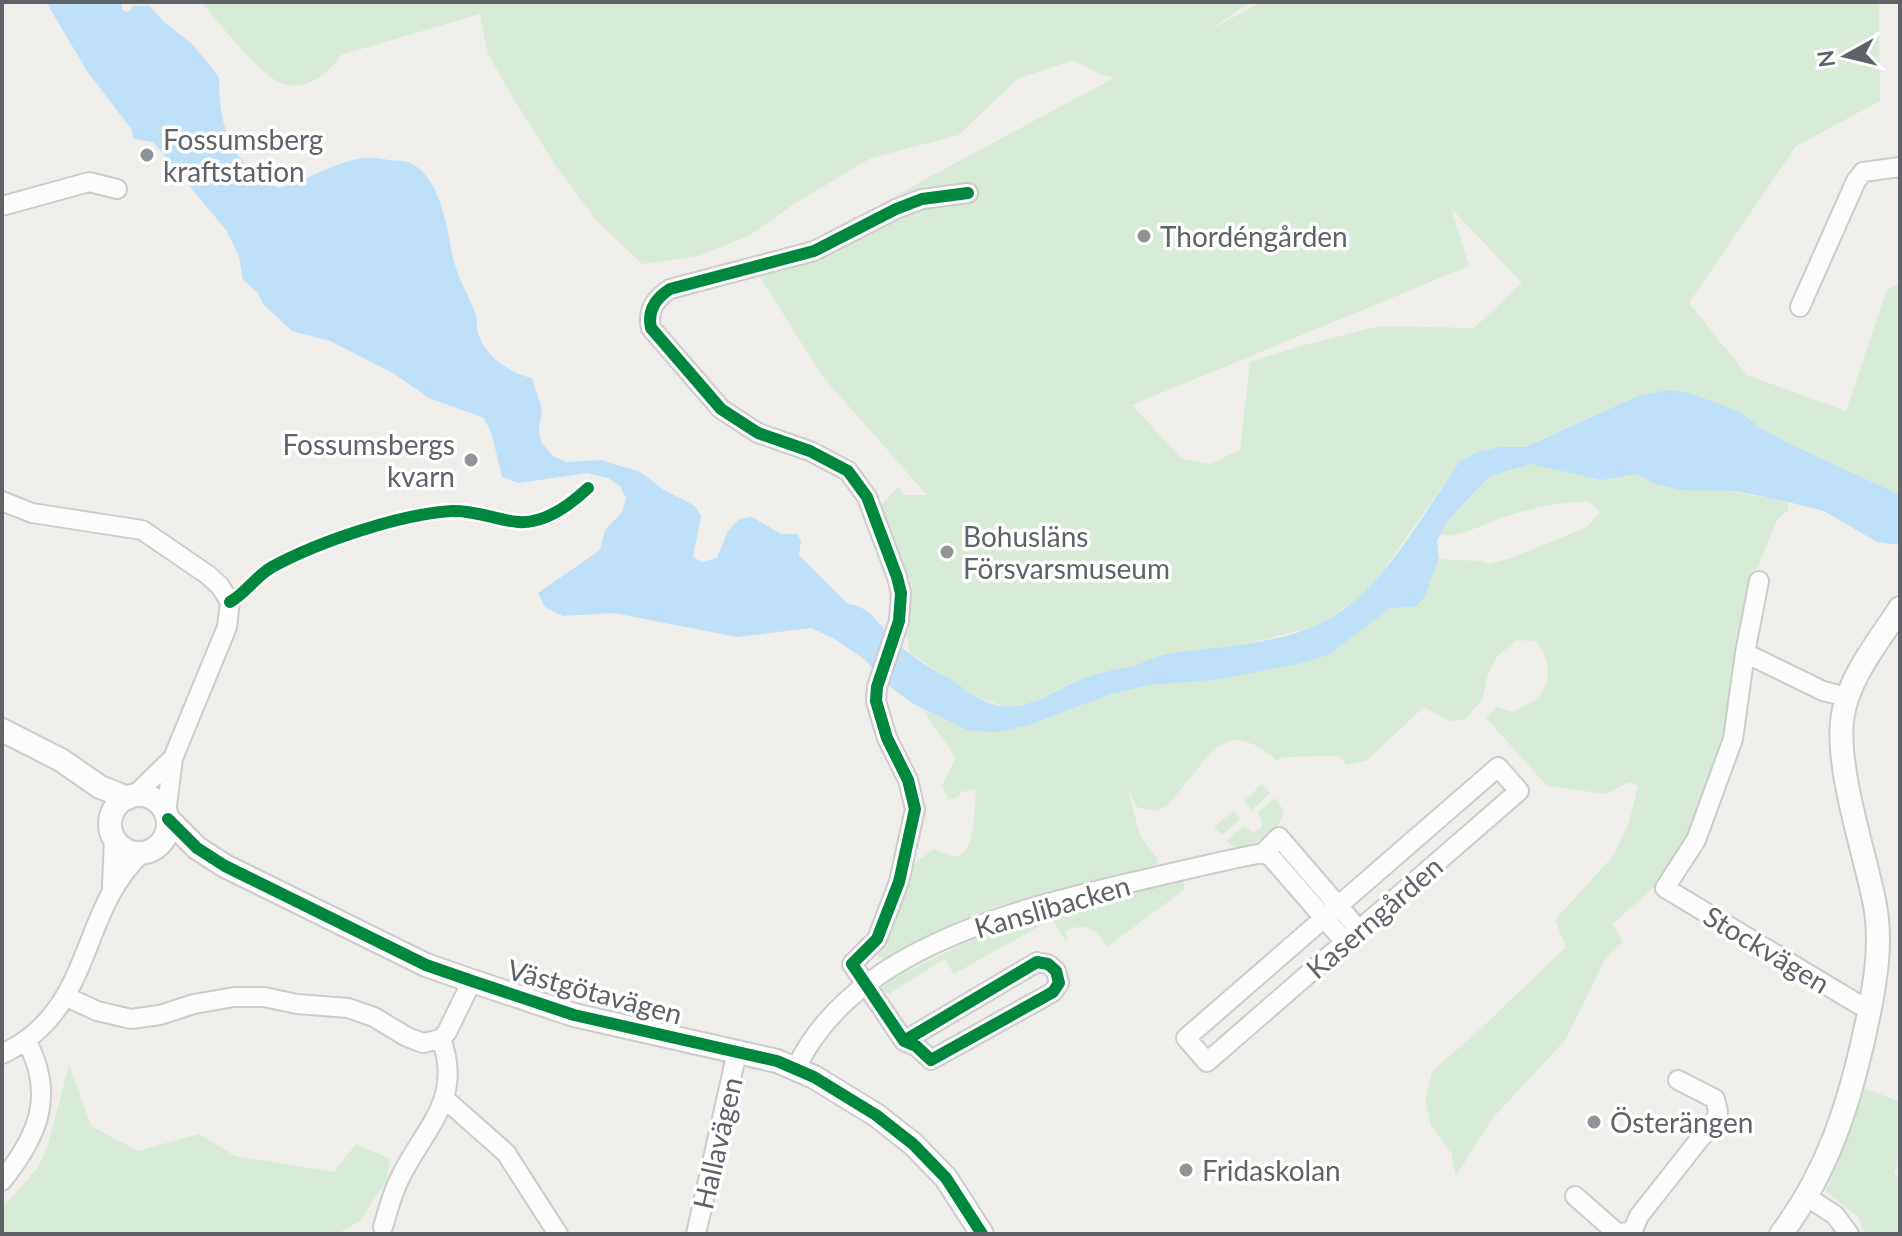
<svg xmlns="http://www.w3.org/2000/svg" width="1902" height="1236" viewBox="0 0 1902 1236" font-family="Lato,sans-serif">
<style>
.green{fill:#d8ebd6;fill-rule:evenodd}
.water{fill:#bfe0f9}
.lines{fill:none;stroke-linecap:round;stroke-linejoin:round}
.minor-casing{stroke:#cbcccc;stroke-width:22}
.tertiary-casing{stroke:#cbcccc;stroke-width:26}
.minor{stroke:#fdfcfc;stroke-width:18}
.tertiary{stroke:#fdfcfc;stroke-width:22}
.cycleway-casing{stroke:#fff;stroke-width:17}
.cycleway{stroke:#00873e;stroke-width:12}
.poi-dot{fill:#919496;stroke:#fff;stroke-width:3}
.labels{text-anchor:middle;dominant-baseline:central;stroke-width:7;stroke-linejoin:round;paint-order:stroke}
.poi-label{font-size:28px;fill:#5f6368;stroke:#fff;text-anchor:start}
.street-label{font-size:28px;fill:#5f6368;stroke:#fff}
</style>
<rect width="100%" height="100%" fill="#efeeea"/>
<!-- green -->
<path class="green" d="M201 2H1251L1207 31 1262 2H1879L1880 101 1796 146 1689 303 1747 375 1846 411 1887 289 1900 285V495L1786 442 1762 429 1740 412 1638 396 1524 447H1499L1460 461 1382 572 1360 597 1318 626 1250 643 1161 655 1140 664 1074 682 1026 706 1009 708 974 696 910 653 888 529 881 505 898 487 905 495H927L823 377 760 277 920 182 1114 78 1099 74 1073 60 1017 79 959 135 871 158 794 204 749 236 694 257 642 264 597 221 554 163 515 101 488 54 480 14 341 55C328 74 306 92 282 83 260 76 218 21 201 2ZM1451 208 1522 283 1474 328 1379 326 1301 346 1250 362 1240 450 1210 464 1182 459 1132 405 1469 266Z
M1531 464 1584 474H1636L1788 502V510L1777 520 1749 588 1725 734 1687 835 1654 887 1613 924 1623 942 1606 957 1566 1039 1492 1119 1456 1176 1451 1153 1431 1126 1425 1101 1432 1071 1476 1033 1566 947 1555 920 1613 856 1629 823 1638 786 1629 782 1606 794 1547 786 1486 718 1497 707 1513 712C1520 708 1530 704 1536 699 1554 681 1550 657 1535 641L1516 640 1497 657 1488 674 1482 700 1464 720 1449 721 1424 707 1367 760 1347 765 1339 756 1282 757 1277 761C1222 712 1209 760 1175 796 1171 801 1167 807 1161 809 1153 813 1145 809 1137 807L1127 788 1140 835 1158 860 1157 865 991 908 949 925 883 960 876 954 915 863 934 849C940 851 947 855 953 856 977 858 974 806 976 789L962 792 955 799H948L942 786 955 759C947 739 932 728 923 709L969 731 995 732 1027 726 1111 694 1150 685 1214 680 1390 608 1415 607 1424 598 1439 559 1480 561 1489 564 1512 558 1587 527 1600 512 1589 502C1564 500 1525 510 1501 518 1481 525 1462 537 1440 535L1447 521 1490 476Z
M1262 784 1270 793 1252 810 1244 801Z
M1275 798 1284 811C1281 830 1253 848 1235 847L1226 841 1243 826 1253 832 1262 827V819L1257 813Z
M1233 811 1240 819 1222 835 1214 827Z
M1184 881V890L1107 947C1097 928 1084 922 1064 931L1068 940 1066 942 1052 919 954 974 944 959 889 994 881 990 891 979 999 927 1041 914Z
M69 1064 91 1126 138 1151 199 1134 235 1156 334 1172 356 1144 390 1159 386 1181 360 1221 337 1234H2V1208L37 1169 48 1145Z
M1864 1088 1900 1102V1149L1894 1173 1900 1177V1234H1865L1858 1217 1826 1191Z"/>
<!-- water -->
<path class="water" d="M46 2H121L122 10 128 12 133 6H150L163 21 192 44 216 73 219 78C219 128 231 164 278 188 308 181 334 161 365 158 373 157 382 159 389 160 395 161 403 160 408 162 441 175 447 229 453 258 458 279 469 296 476 315 478 321 476 328 478 333 485 357 510 373 532 378L542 409 539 429 541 442 553 456 566 462 601 460 640 472 664 490 695 506 701 516 693 557 702 562 717 558 728 531 739 519 752 517 781 534H797L801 541 799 555 848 604C872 606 881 629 898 644 914 659 934 670 953 681 965 689 975 698 989 703 1026 716 1052 690 1085 678 1102 671 1120 670 1137 665 1147 661 1156 656 1166 654 1224 645 1290 646 1340 612 1388 580 1427 508 1460 461L1478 452 1499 447H1525L1638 396 1667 390 1690 393 1740 412 1762 429 1786 442 1900 495V545L1877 542 1824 511 1788 502 1735 491 1682 490 1656 484 1636 474 1601 480 1531 464 1490 476 1447 521 1437 541 1439 559 1424 598 1415 607 1390 608 1328 655 1298 664 1214 680 1150 685 1111 694 1027 726 995 732 969 731 912 703 888 685 864 659 833 638 811 628 737 637 614 613 563 616 545 607 538 593 600 550 605 530 622 512 626 498 620 486 608 478 587 473 519 483 502 477 492 435 484 418 429 398 393 373 330 341 292 331 264 305 257 292 243 280 239 256 226 230 153 142 133 139 132 130 87 71Z"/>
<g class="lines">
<defs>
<path id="minor" d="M2 206 89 182 117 189
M1800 307 1856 181 1863 172 1900 167
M2 501 32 513 142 530 208 575 220 586 230 602 227 627 173 758 166 813
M1759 581 1745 653 1733 739 1696 840 1665 888 1858 1004 1870 1008
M1745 653 1823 691 1847 697
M1498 767 1519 791 1207 1062 1186 1038Z
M135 795 173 758
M1263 853 1271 857 1345 942
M112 887 114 838
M67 997 97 1011 131 1019 160 1015 194 1004 234 997H264L297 1004 348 1008 374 1017 407 1037 423 1043 441 1039
M904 1041 1037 962 1048 964 1056 971 1059 983 1053 992 931 1060 916 1046 904 1041 852 964 877 939 899 882 915 809 908 780 887 738 876 701 877 687 899 621 901 593 897 577 867 497 848 471 810 451 758 433 721 409 651 328C647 310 656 298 670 289L814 251 896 209 922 199 968 193
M2 1054C95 1011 78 911 142 853
M796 1068C851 952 1006 912 1120 885 1168 874 1215 862 1263 853L1279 837 1359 930
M445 1099 506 1153 558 1234
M2 1181C38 1136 56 1095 26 1040
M1575 1196 1617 1233 1632 1232
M1807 1197 1835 1215 1849 1234
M383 1227C388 1211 392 1194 399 1180 423 1129 464 1100 441 1039L447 1032 472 981
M696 1234 737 1052
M1634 1234 1632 1232 1639 1216 1717 1117 1718 1111 1715 1099 1678 1080"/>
<path id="tertiary" d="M2 730 61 760 100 787 128 798
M110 824a29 29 0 1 1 58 0a29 29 0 1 1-58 0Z
M168 819 197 848 225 866 426 965 472 981 574 1015 777 1061 814 1077 876 1115 913 1144 946 1178 982 1234
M1781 1234C1828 1172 1850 1102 1866 1027 1875 986 1883 942 1874 900 1864 850 1834 763 1843 714 1850 675 1879 641 1900 608"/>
</defs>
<!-- minor casing -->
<use href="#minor" class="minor-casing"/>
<!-- tertiary casing -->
<use href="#tertiary" class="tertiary-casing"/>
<!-- minor -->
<use href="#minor" class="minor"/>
<!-- tertiary -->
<use href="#tertiary" class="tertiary"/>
<defs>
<path id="cycleway" d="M230 602C246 593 256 576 272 567 318 542 400 514 452 511 475 510 496 520 518 522 545 524 570 505 588 488
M168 819 197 848 225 866 426 965 472 981 574 1015 777 1061 814 1077 876 1115 913 1144 946 1178 982 1234
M904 1041 1037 962 1048 964 1056 971 1059 983 1053 992 931 1060 916 1046 904 1041 852 964 877 939 899 882 915 809 908 780 887 738 876 701 877 687 899 621 901 593 897 577 867 497 848 471 810 451 758 433 721 409 651 328C647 310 656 298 670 289L814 251 896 209 922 199 968 193"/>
</defs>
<!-- cycleway casing -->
<use href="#cycleway" class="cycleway-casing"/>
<!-- cycleway -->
<use href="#cycleway" class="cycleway"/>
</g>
<!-- markers -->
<g class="poi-dot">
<circle cx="147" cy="155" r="8"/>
<circle cx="1144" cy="236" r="8"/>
<circle cx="471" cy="460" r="8"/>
<circle cx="947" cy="552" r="8"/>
<circle cx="1594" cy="1122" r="8"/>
<circle cx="1186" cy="1170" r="8"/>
</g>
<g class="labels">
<!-- poi labels -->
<g class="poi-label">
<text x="163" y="139">Fossumsberg<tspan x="163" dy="32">kraftstation</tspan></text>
<text x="1160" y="236">Thordéngården</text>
<text x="455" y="444" text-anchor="end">Fossumsbergs<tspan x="455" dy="32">kvarn</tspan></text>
<text x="963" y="536">Bohusläns<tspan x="963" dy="32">Försvarsmuseum</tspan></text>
<text x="1610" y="1122">Österängen</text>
<text x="1202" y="1170">Fridaskolan</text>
</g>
<!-- street labels -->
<g class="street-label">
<text transform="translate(1052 906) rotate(-16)">Kanslibacken</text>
<text transform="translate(1374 917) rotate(-41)">Kaserngården</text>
<text transform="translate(1767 949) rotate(31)">Stockvägen</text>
<text transform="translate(595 991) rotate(15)">Västgötavägen</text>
<text transform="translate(717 1143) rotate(-77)">Hallavägen</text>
</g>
</g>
<!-- border -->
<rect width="1902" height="1236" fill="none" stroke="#5f6368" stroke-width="8"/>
<!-- north arrow -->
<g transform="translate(1846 56) rotate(262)" stroke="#ffffff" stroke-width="6" paint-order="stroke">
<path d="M0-6L14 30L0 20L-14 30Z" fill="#5f6368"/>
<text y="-12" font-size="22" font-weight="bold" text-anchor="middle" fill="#5f6368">N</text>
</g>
</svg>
